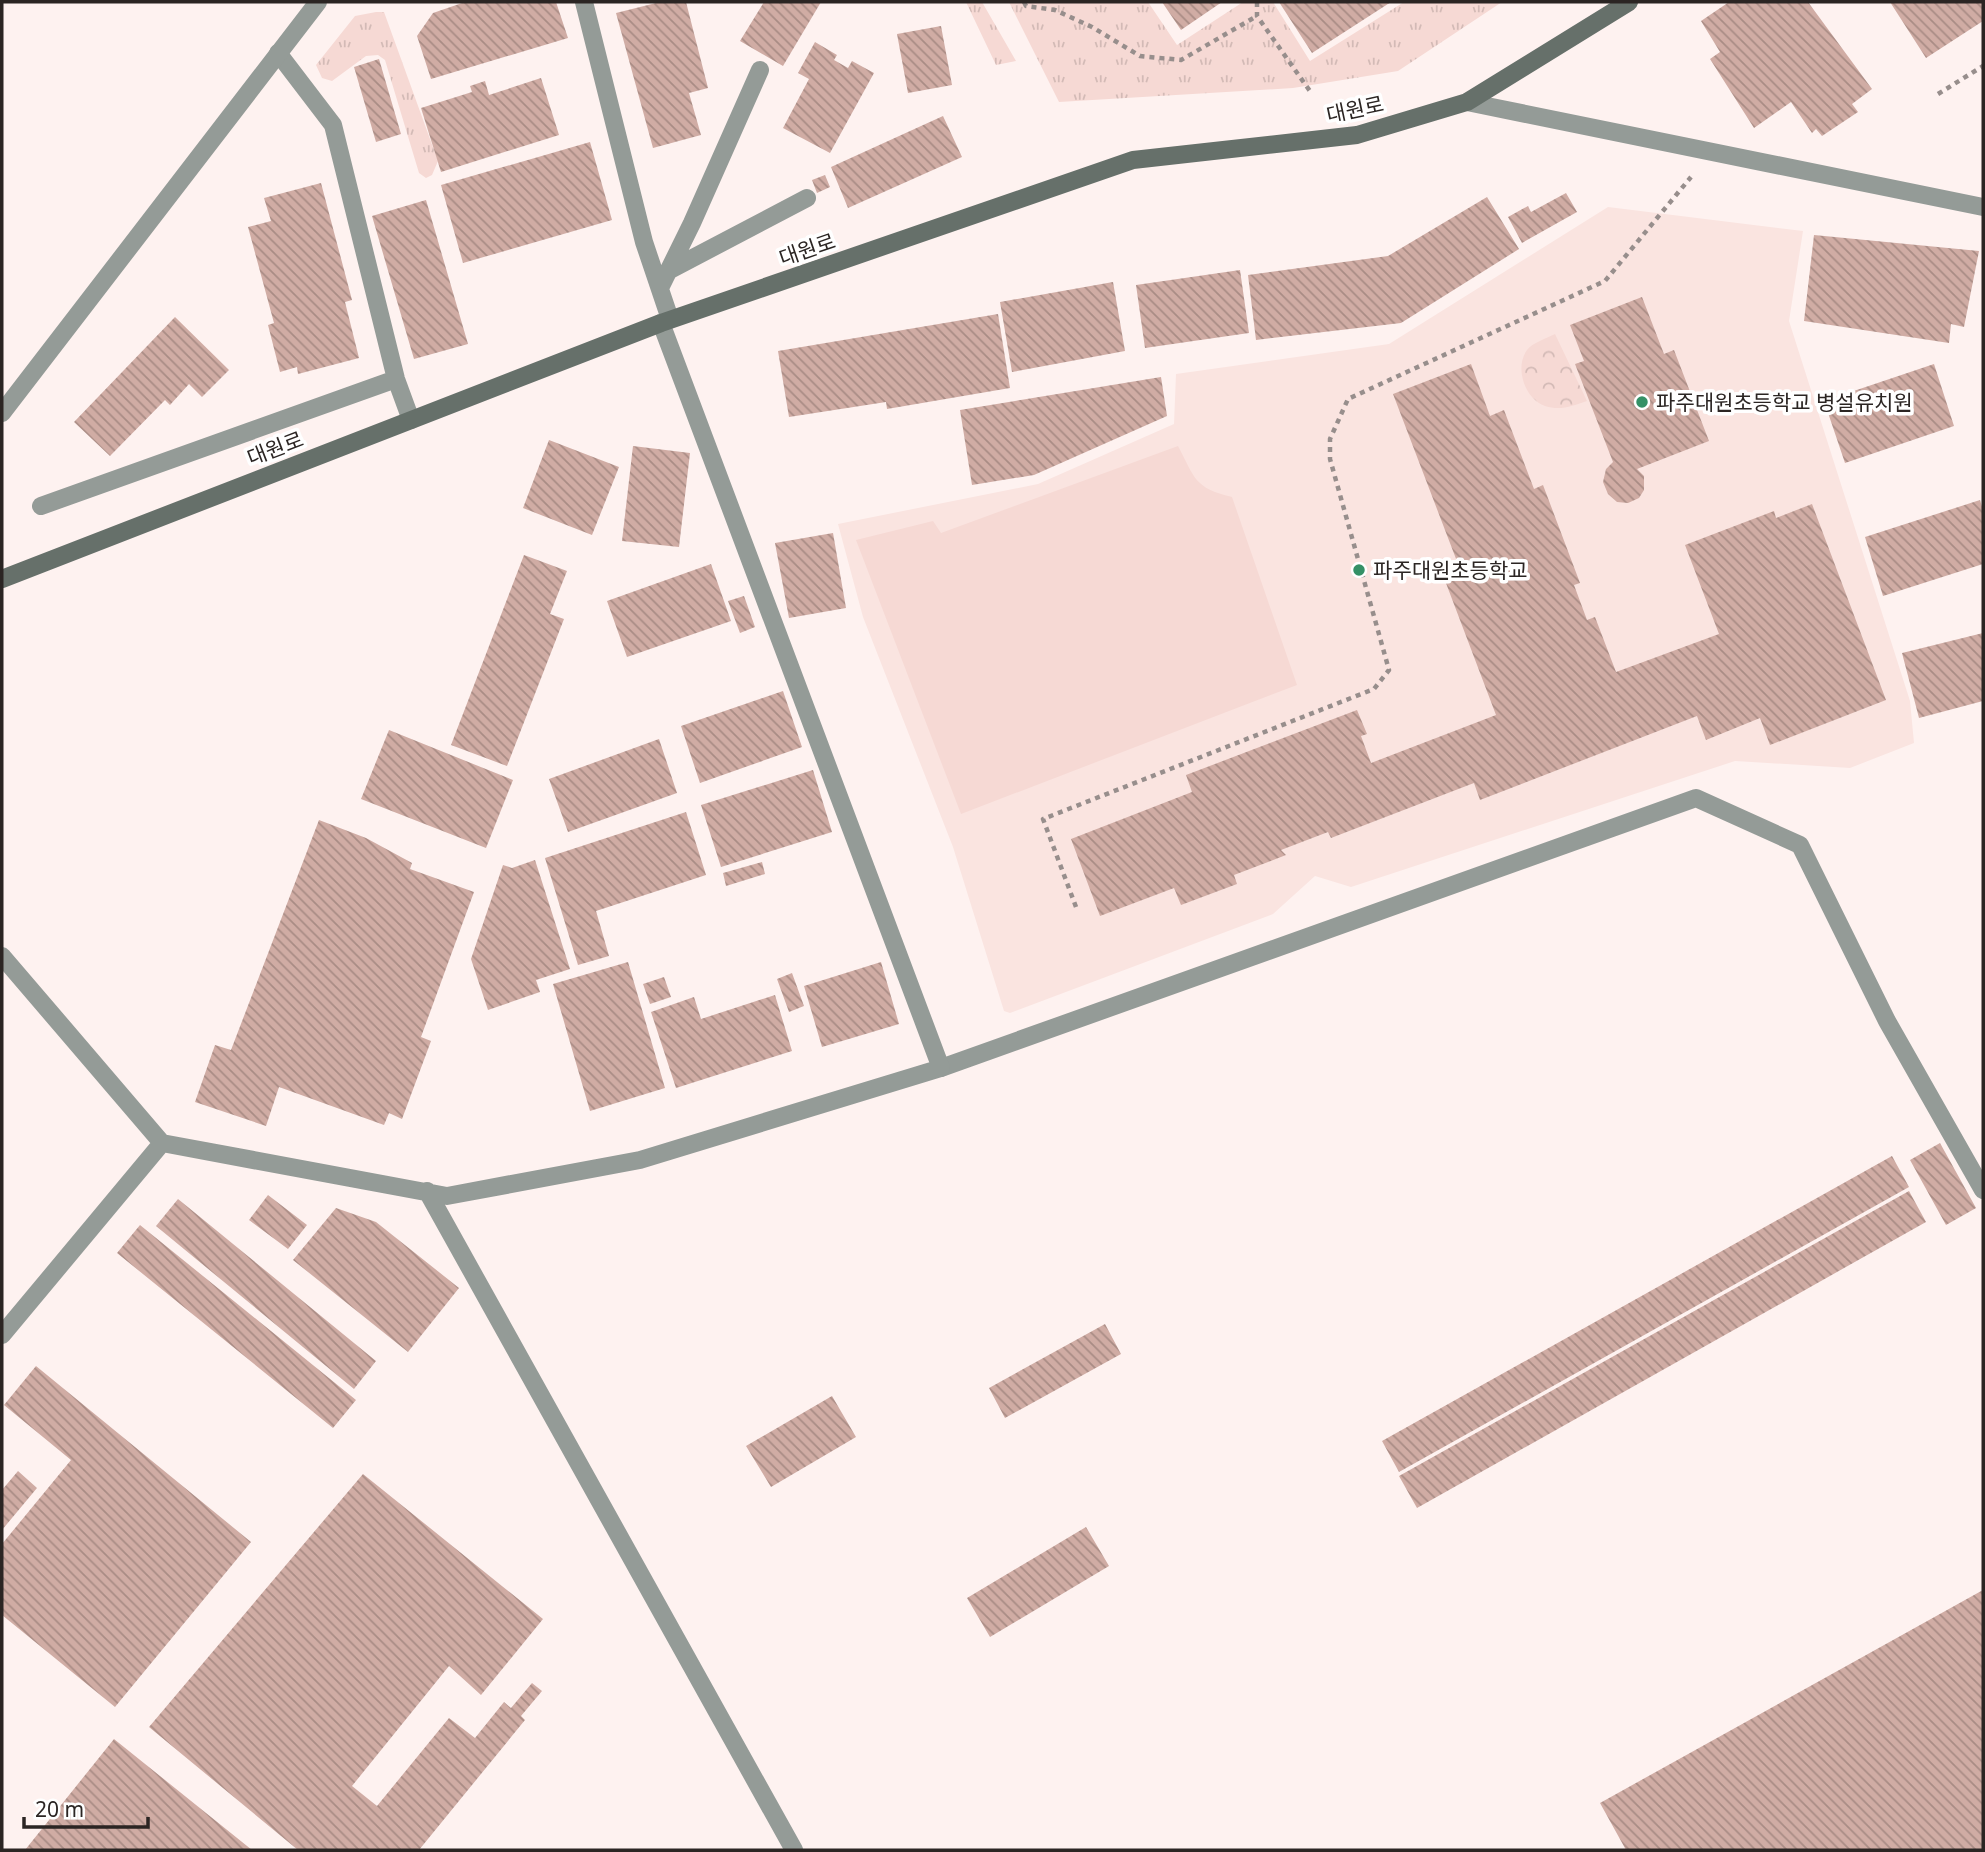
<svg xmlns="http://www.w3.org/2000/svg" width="1985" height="1852" viewBox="0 0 1985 1852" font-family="'Noto Sans','Noto Sans KR',sans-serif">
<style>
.built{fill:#fae4e0}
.grass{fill:url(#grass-tufts)}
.park{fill:url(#park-crowns)}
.pitch{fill:#f6d9d4}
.building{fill:url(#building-back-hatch)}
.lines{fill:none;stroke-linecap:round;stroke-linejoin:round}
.path{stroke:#978e8c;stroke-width:4.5;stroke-dasharray:5 5;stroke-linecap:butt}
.lane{stroke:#949b97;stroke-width:18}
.street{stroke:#949b97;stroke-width:18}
.secondary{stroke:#66706a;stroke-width:18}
.poi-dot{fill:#349066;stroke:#fff;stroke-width:2.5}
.labels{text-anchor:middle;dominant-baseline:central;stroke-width:7;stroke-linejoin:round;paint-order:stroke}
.street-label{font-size:21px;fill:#2b2523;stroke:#fff}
.poi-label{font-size:21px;fill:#2b2523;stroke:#fff;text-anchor:start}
</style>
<defs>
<pattern id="grass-tufts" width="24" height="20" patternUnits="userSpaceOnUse" patternTransform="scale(1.75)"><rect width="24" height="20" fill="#f6d9d4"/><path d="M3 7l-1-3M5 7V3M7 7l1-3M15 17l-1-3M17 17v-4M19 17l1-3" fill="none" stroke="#d3bab6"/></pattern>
<pattern id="park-crowns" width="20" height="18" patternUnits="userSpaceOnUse" patternTransform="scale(1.75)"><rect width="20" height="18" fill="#f6d9d4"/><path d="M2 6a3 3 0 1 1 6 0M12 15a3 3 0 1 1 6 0" fill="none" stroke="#d3bab6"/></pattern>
<pattern id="building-back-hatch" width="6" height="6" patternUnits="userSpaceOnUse" patternTransform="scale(1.75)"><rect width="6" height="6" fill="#d0aca4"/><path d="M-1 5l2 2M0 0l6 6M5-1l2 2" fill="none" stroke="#a98c85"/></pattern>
</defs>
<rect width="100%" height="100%" fill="#fef2f0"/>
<!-- built -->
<path class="built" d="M1608 207 1803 231 1789 321 1910 701 1914 743 1850 768 1735 761 1351 887 1315 876 1273 914 1010 1013 1004 1011 953 847 863 617 838 524 1038 484 1174 424 1176 374 1389 344Z"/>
<!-- grass -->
<path class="grass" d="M966 2H982L1016 61 996 65Z
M1009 2H1148L1177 45 1243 2H1273L1310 61 1404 2H1502L1398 71 1293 88 1059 102Z
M376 12H384L438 161 432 175 426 178 419 173 385 60 378 55 366 56 332 81 322 78 316 65 355 16Z"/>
<!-- park -->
<path class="park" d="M1555 334 1587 401C1573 406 1560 411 1545 406 1525 399 1514 368 1527 350 1532 343 1547 338 1555 334Z"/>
<!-- pitch -->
<path class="pitch" d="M1178 446C1195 478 1194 488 1232 497L1297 685 961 814 856 540 933 521 941 533Z"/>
<!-- building -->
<path class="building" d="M465 2H556L568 38 431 79 417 36 433 13Z
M660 2H686L708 88 689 93 701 135 653 148 616 13Z
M764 2H821L783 66 740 41Z
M1162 2H1222L1181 30Z
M1279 2H1391L1312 53Z
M1729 2H1808L1872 89 1852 104 1858 112 1822 136 1816 129 1812 133 1791 102 1754 128 1710 59 1720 52 1701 21Z
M1890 2H1983V21L1926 58Z
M941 26 952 85 908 93 897 34Z
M815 42 837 55 834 60 848 68 852 61 874 73 830 153 783 128 809 79 798 73Z
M379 59 401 134 376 142 354 67Z
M541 78 559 135 441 172 421 108 472 92 470 86 485 81 489 95Z
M943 116 962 157 848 208 831 167Z
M590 142 612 220 463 263 441 185Z
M825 175 830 187 817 193 812 180Z
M321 183 352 300 345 302 359 358 298 374 297 367 280 372 268 325 274 323 248 227 271 221 264 198Z
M1566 193 1577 212 1522 243 1508 217 1528 206 1531 212Z
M1487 197 1519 249 1401 323 1256 340 1248 275 1388 256Z
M426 200 468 344 414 359 372 216Z
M1814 235 1979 251 1964 327 1951 324 1949 343 1804 321Z
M1240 270 1249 333 1145 348 1136 285Z
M1113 282 1125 351 1012 372 1000 302Z
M1642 297 1664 354 1674 350 1709 441 1637 469 1644 476V490L1639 498 1628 503 1617 502 1608 494 1603 482 1606 469 1613 462 1575 364 1584 361 1570 325Z
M998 314 1010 388 887 409 886 402 789 417 778 351Z
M175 317 229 370 202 397 189 384 170 405 165 400 110 456 74 422Z
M1471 364 1490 416 1504 410 1534 489 1543 485 1580 583 1574 585 1587 620 1595 617 1616 672 1719 634 1685 545 1774 511 1776 518 1812 504 1886 700 1770 745 1760 718 1706 740 1697 716 1480 800 1474 783 1331 838 1328 832 1281 850 1286 855 1234 875 1237 884 1181 905 1174 888 1100 916 1071 839 1192 792 1186 775 1357 710 1367 734 1361 736 1371 763 1496 715 1441 570 1458 564 1393 394Z
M1934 364 1954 426 1845 463 1824 401Z
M1161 377 1167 416 1034 475 972 485 960 410Z
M549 440 619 467 592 535 523 508Z
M633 446 690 453 679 547 622 541Z
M1980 500 1983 510V564L1883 596 1865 537Z
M833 533 846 608 789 618 775 543Z
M524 555 567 571 550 614 564 619 507 766 451 745Z
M711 564 731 621 627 657 607 601Z
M744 596 755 627 740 633 728 601Z
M1983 633V701L1919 718 1902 653Z
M783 691 802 747 700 783 681 726Z
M389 730 513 780 486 848 361 799Z
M659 739 677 793 568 832 549 779Z
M813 770 832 832 721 867 701 805Z
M686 812 706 875 596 911 609 956 578 965 545 858Z
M319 820 366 838 412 863 410 869 474 892 421 1037 431 1041 402 1119 389 1113 384 1125 279 1087 266 1126 195 1102 215 1045 231 1050Z
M535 860 570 969 536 980 540 992 488 1010 471 959 503 865 512 868Z
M762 862 765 874 726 886 723 873Z
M628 962 665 1088 590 1111 553 984Z
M881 962 899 1024 822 1047 804 986Z
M792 973 804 1006 789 1012 777 979Z
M664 977 671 997 650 1004 643 984Z
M775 995 792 1051 676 1088 651 1012 694 997 701 1019Z
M1940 1143 1976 1208 1946 1225 1910 1160Z
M1892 1156 1909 1187 1399 1472 1382 1441Z
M1909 1191 1926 1222 1417 1508 1399 1476Z
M268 1195 307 1225 288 1249 249 1220Z
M178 1199 376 1361 354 1389 156 1226Z
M336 1208 376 1222 459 1288 408 1352 293 1260Z
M140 1225 356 1400 333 1428 117 1253Z
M1105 1324 1121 1354 1005 1418 989 1388Z
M36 1366 251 1542 115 1707 2 1615V1544L71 1460 4 1405Z
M832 1396 856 1437 771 1487 746 1446Z
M18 1471 37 1488 2 1530V1490Z
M363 1474 543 1619 481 1695 449 1666 352 1786 377 1806 449 1718 475 1738 504 1702 511 1708 532 1683 542 1691 521 1716 525 1720 419 1850H298L149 1727Z
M1086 1527 1109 1566 990 1637 967 1598Z
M1983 1590V1850H1626L1600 1803Z
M114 1739 252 1850H25Z"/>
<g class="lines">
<!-- path -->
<path class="path" d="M1024 2 1026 6 1055 10 1092 27 1140 56 1181 60 1257 16
M1257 2V16L1312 94
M1938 94 1983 66
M1076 907 1043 819 1374 689 1389 670 1330 459V439L1348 399 1605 281 1691 177"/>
<!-- lane -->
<path class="lane" d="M584 2 644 242 670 319
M278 53 333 125 396 379 411 420
M668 271 807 198
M660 288 692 223 760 70
M41 506 396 379
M941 1068 1696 798 1800 845 1887 1021 1983 1190"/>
<!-- street -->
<path class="street" d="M1467 102 1983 207
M2 413 318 2
M2 956 162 1143 447 1196 640 1160 941 1068 661 323
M427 1191 794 1850
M2 1335 162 1143"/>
<!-- secondary -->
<path class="secondary" d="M2 579 661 323 1133 160 1357 135 1467 102 1629 2"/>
</g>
<!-- markers -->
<g class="poi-dot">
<circle cx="1642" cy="402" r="7"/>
<circle cx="1359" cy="570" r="7"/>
</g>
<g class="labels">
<!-- street labels -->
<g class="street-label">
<text transform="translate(1355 109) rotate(-12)">대원로</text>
<text transform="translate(807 249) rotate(-19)">대원로</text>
<text transform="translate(275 448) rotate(-21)">대원로</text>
</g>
<!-- poi labels -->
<g class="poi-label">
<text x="1656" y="402">파주대원초등학교 병설유치원</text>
<text x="1373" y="570">파주대원초등학교</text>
</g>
</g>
<!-- border -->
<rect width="1985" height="1852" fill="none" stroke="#2b2523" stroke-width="7"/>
<!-- scale -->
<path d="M24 1817v10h124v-10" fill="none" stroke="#2b2523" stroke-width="3.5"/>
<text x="35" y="1817" font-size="21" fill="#2b2523" stroke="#ffffff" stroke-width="5" paint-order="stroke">20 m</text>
</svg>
